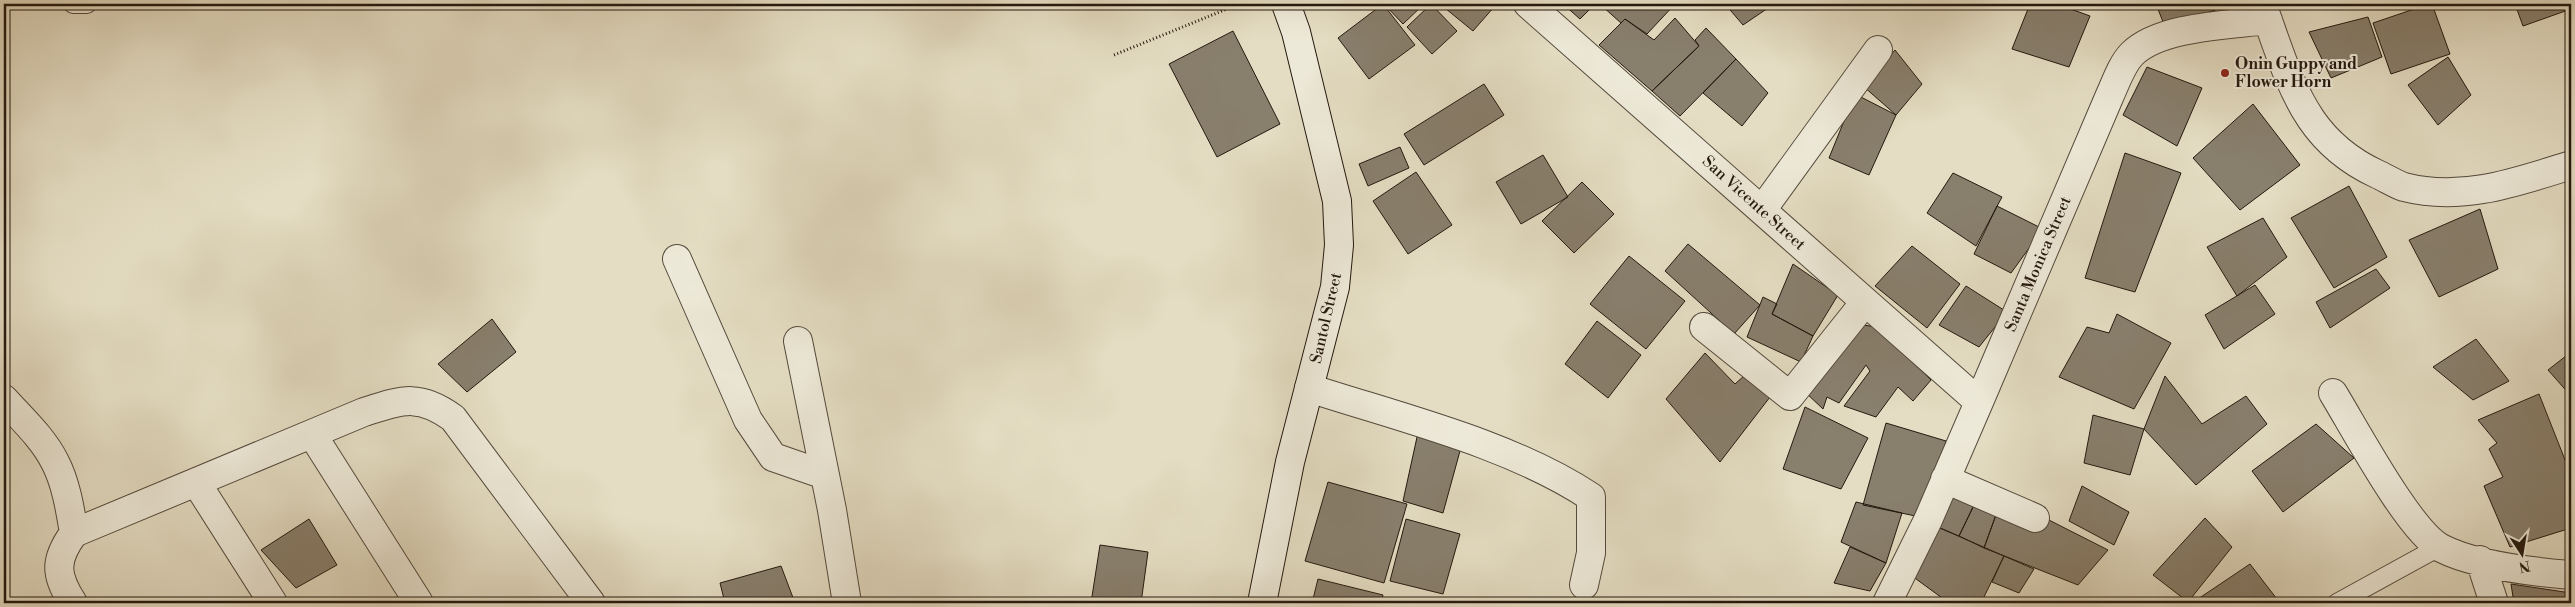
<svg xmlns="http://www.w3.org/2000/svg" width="2575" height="607" viewBox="0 0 2575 607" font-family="'Libre Bodoni',serif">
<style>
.building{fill:#887f6d;stroke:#24190f}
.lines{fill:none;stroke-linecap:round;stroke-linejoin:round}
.lane-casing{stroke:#544a3c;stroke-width:20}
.street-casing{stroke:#544a3c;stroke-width:30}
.secondary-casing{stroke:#24190f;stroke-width:30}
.path{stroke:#24190f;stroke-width:3;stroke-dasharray:1 2.5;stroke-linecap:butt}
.lane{stroke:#ede9d8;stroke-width:18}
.street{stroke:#ede9d8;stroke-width:28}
.secondary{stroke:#ede9d8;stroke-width:28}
.poi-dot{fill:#8f2418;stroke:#ede9d8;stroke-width:2}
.labels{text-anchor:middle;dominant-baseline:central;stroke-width:4;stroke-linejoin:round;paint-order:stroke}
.poi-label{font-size:16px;font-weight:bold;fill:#24190f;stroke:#ede9d8;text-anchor:start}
.street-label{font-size:16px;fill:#24190f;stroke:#ede9d8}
</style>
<rect width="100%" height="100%" fill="#e4ddc3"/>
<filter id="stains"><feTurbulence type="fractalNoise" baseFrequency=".004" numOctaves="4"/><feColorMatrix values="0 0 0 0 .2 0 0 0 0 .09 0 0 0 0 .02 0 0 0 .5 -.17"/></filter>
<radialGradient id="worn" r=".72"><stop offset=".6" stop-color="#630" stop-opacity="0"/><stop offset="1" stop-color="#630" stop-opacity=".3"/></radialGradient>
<!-- building -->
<path class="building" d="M1383 4 1415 45 1369 79 1338 38Z
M1384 4H1424L1403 24Z
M1431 4 1457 31 1432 54 1407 27Z
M1440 4H1491L1494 7 1473 31Z
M1563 4H1595L1580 19Z
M1605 4H1675L1647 34 1625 19 1621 23 1602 6Z
M1725 4H1770L1771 6 1743 25Z
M2030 4H2057L2090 16 2069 67 2012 49Z
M2156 4H2233L2165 27Z
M2429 4H2432L2450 54 2391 74 2373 23Z
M2515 4H2571V9L2523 26Z
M2368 17 2382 57 2331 78 2309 32Z
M1675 18 1699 46 1652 91 1599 45 1625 19 1654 40Z
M1706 28 1736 59 1680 116 1652 91 1699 46 1695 40Z
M1233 31 1280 124 1217 157 1169 64Z
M1895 50 1922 84 1896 115 1863 86Z
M2448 57 2471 95 2438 125 2408 85Z
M1736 59 1768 93 1742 126 1703 93Z
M2147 67 2202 88 2177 146 2123 115Z
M1484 84 1504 115 1424 165 1404 134Z
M1855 94 1896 115 1869 175 1829 158Z
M2253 104 2300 165 2240 210 2193 158Z
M1400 147 1409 168 1368 186 1359 164Z
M2125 153 2181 173 2135 292 2085 278Z
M1543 155 1568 197 1521 224 1496 182Z
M1416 172 1452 225 1408 254 1373 201Z
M1953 173 2002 197 1976 246 1927 213Z
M1582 182 1614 214 1574 253 1542 221Z
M2349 186 2387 257 2334 288 2291 218Z
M1997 206 2043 229 2011 273 1974 254Z
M2480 209 2498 269 2439 297 2409 240Z
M2263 218 2287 257 2237 296 2207 247Z
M1688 244 1760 305 1734 334 1665 271Z
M1912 246 1960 284 1927 328 1875 286Z
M1629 256 1685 301 1646 349 1590 304Z
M1793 264 1838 295 1813 336 1772 314Z
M2376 269 2390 288 2330 328 2316 302Z
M2255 285 2275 314 2224 349 2205 315Z
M1966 286 2007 312 1979 347 1939 325Z
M1763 297 1777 304 1772 314 1813 336 1801 362 1747 337Z
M2117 314 2171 343 2134 409 2059 377 2087 327 2109 333Z
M492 319 516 352 467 392 438 364Z
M1597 321 1641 355 1608 398 1565 364Z
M1856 324 1877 327 1931 380 1913 401 1898 387 1876 417 1844 406 1870 371 1866 365 1839 403 1827 397 1823 409 1804 391Z
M2476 339 2509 381 2473 400 2433 367Z
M2571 352V396L2548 370Z
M1705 353 1735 384 1745 375 1770 397 1720 462 1666 399Z
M2165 376 2202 424 2246 396 2267 424 2196 485 2144 429Z
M2539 394 2571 475V528L2510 547 2484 486 2503 477 2489 449 2497 443 2478 420Z
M1805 407 1868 438 1841 489 1783 469Z
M2093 415 2144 429 2130 475 2084 463Z
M1886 423 1946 441 1925 518 1863 505Z
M2316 424 2354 458 2283 512 2252 471Z
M1419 428 1463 440 1443 513 1403 501Z
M1328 482 1407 504 1384 583 1305 561Z
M2082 486 2129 512 2114 545 2069 521Z
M1947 487 1975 503 1959 536 1933 525Z
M1856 502 1902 513 1886 563 1841 542Z
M1975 503 1997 512 1984 548 1959 536Z
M1997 512 2045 518 2108 550 2078 585 1984 548Z
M2205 518 2232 547 2188 602 2153 575Z
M309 519 337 565 296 588 261 550Z
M1406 519 1460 534 1443 594 1390 581Z
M1933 525 2004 556 1981 603H1949L1912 576Z
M1100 545 1148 552 1141 603H1091Z
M1850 547 1886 563 1870 591 1834 583Z
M2004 556 2034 569 2019 593 1992 582Z
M2250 564 2280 603H2192Z
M781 566 795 603H725L720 583Z
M1318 579 1383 595 1381 603H1312Z
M2511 584 2571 593V603H2514Z"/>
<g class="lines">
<defs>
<path id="lane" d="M73 4H87
M2337 603 2439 547"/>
<path id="street" d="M1528 4 1979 402
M2262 4C2276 41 2288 85 2311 119 2328 144 2349 161 2377 174 2386 178 2395 184 2404 187 2462 202 2517 182 2571 165
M1762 210 1878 50
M677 259 748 420 773 457 825 475
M1704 327 1790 396 1865 302
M798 341 832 510 847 603
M1309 388C1401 418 1511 444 1591 497V553L1584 585
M2333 393C2354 427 2409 531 2441 548 2474 565 2534 572 2571 575
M4 399C22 419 43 438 55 462 66 483 70 509 74 533
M312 434 419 603
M1945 479 2035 518
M196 482 273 603
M2480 560 2494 603
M73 603C55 575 54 560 74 533L364 412C402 400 419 393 453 418L591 603
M1887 603 1928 520 1979 402 2110 95C2116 82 2122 64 2132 54 2160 26 2230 25 2268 20"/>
<path id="secondary" d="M1262 603 1290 462 1335 287 1339 245 1337 201 1296 32 1286 4"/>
</defs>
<!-- lane casing -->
<use href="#lane" class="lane-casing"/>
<!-- street casing -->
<use href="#street" class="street-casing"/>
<!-- secondary casing -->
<use href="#secondary" class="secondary-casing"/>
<!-- path -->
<path class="path" d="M1114 55 1239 4"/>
<!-- lane -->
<use href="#lane" class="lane"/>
<!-- street -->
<use href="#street" class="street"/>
<!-- secondary -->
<use href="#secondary" class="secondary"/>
</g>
<!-- markers -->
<circle class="poi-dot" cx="2225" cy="73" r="5"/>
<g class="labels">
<!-- poi labels -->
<g class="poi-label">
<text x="2235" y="64">Onin Guppy and<tspan x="2235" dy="18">Flower Horn</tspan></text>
</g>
<!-- street labels -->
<g class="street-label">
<text transform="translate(1754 203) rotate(42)">San Vicente Street</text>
<text transform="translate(2038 264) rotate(-67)">Santa Monica Street</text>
<text transform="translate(1326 318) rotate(-77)">Santol Street</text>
</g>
</g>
<!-- margin -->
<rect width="2575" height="607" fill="none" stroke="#e4ddc3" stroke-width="20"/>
<rect x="5" y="5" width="2565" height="597" fill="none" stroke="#24190f" stroke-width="2.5"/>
<rect x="10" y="10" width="2555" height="587" fill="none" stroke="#24190f"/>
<!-- north arrow -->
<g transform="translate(2522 554) rotate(168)" stroke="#ede9d8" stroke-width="4" paint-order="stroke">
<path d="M0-4L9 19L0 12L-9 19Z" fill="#24190f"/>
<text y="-8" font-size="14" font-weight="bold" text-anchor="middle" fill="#24190f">N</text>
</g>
<rect width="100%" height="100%" filter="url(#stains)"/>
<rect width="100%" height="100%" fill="url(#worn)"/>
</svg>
